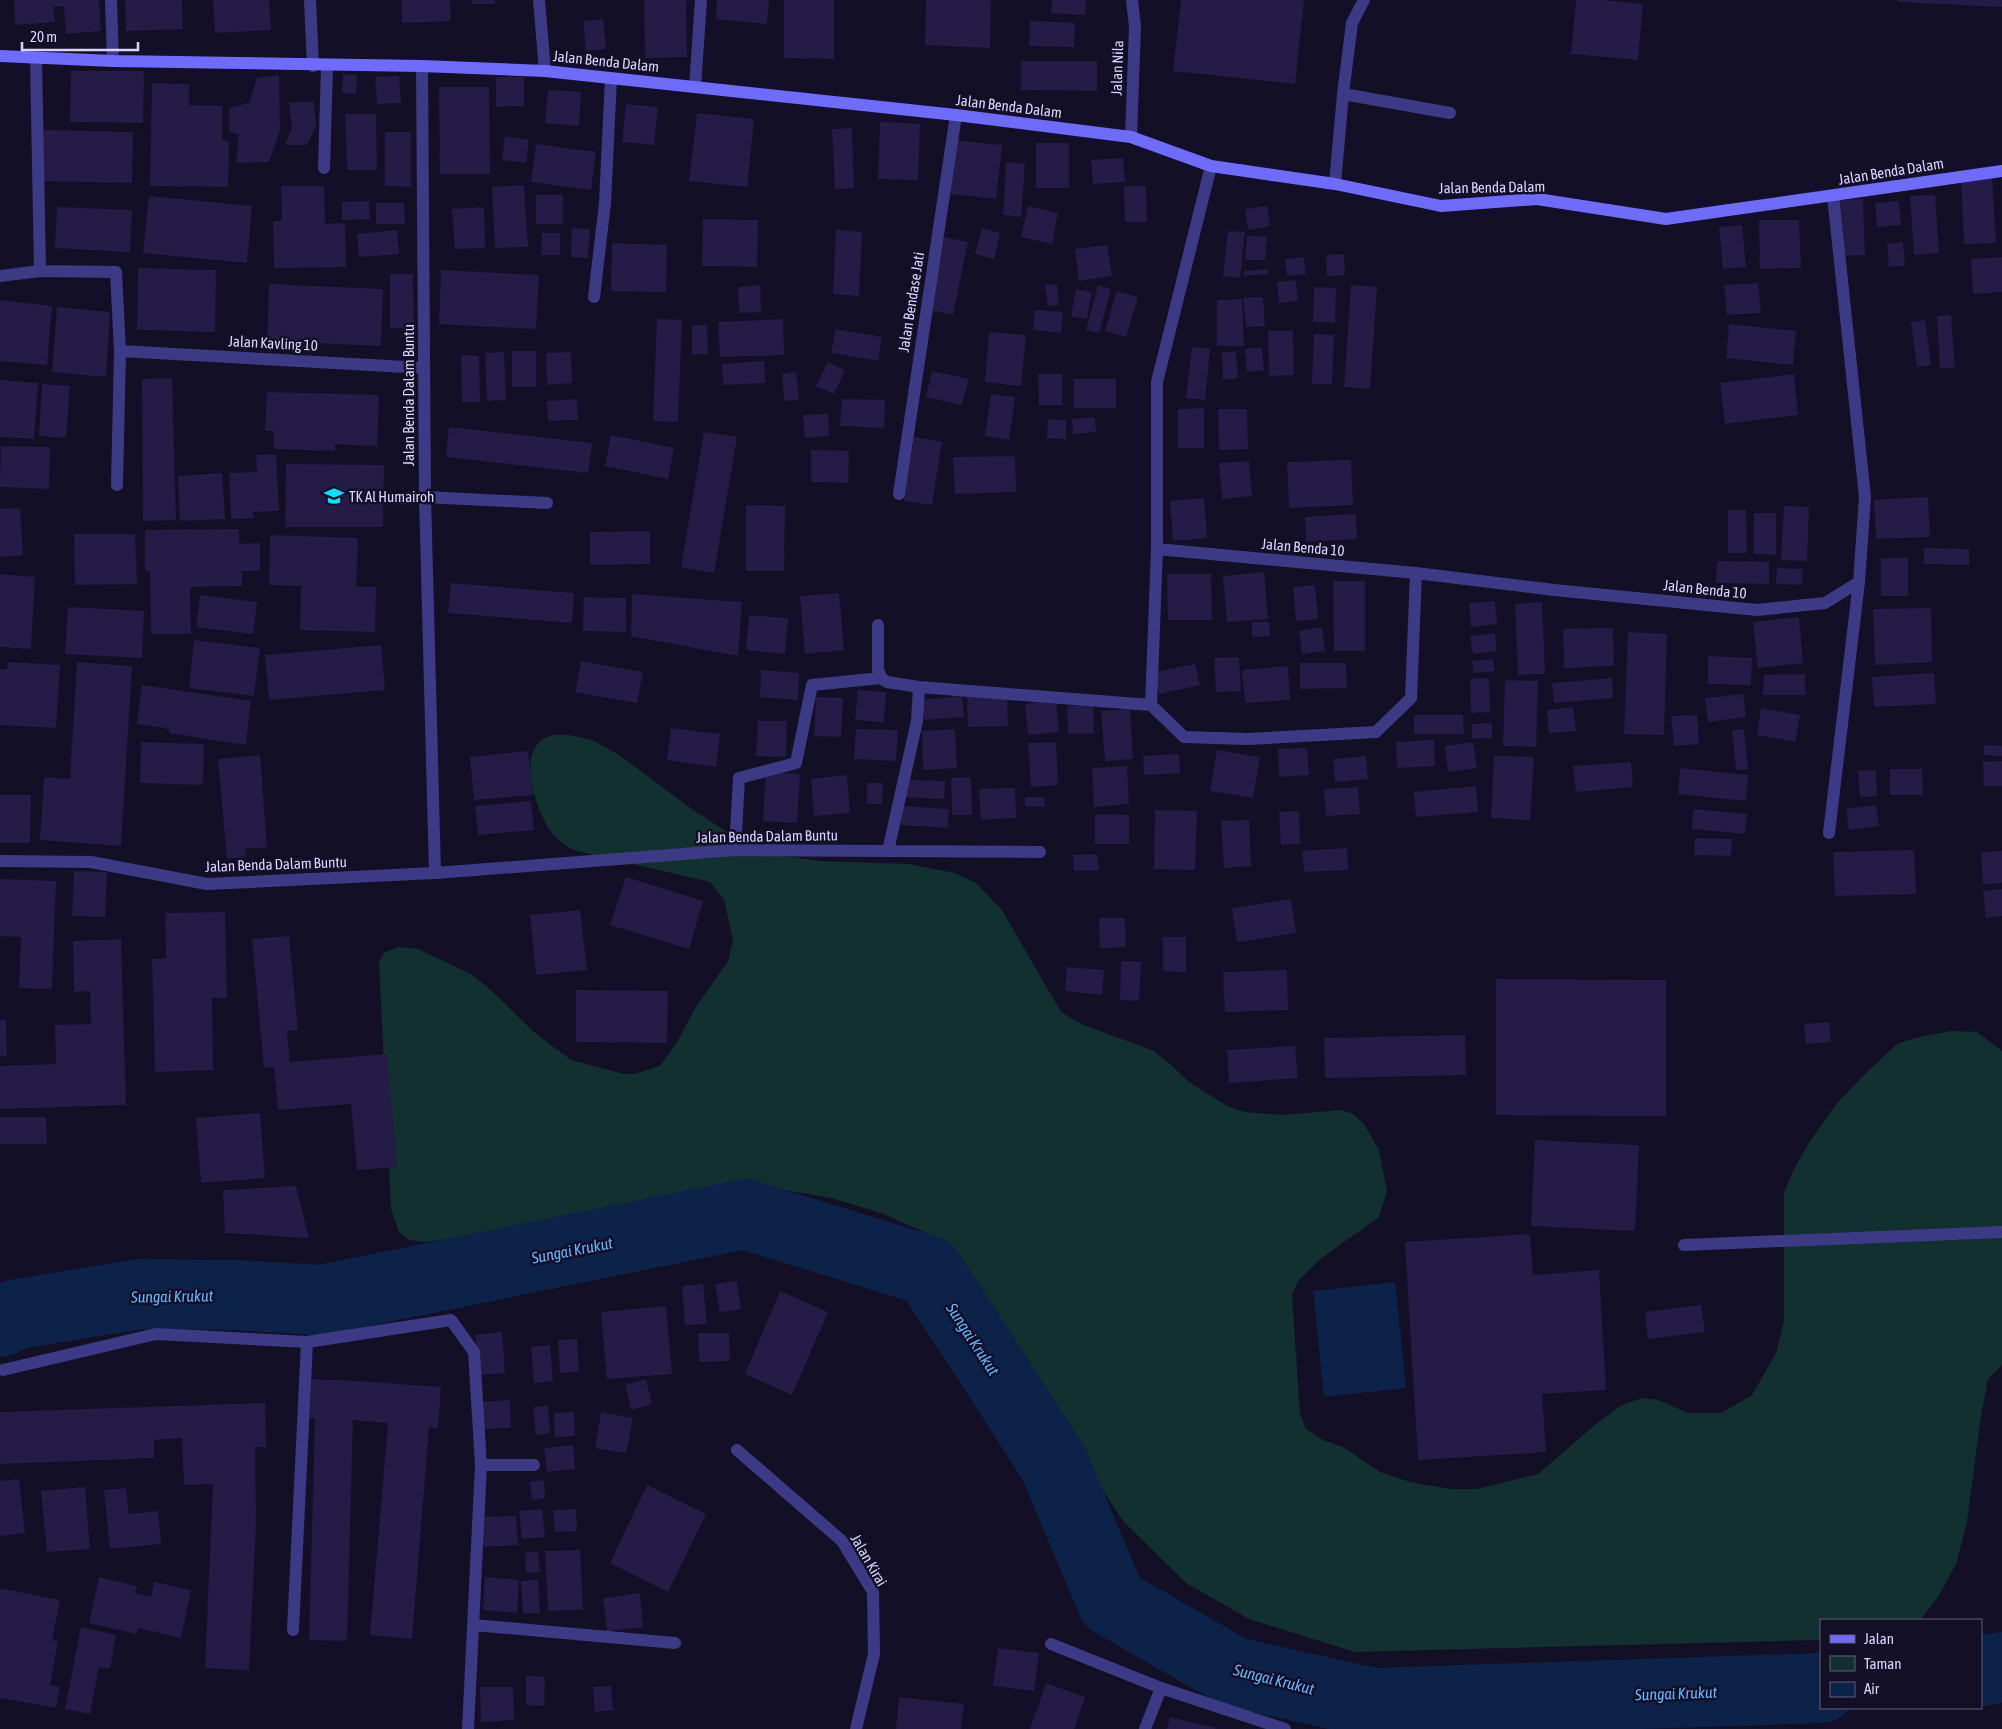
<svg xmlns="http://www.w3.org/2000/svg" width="2002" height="1729" viewBox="0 0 2002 1729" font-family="'Asap Condensed',sans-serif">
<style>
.green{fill:#12302f}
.water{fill:#0c2248}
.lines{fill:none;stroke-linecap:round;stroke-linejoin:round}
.river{stroke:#0c2248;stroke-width:70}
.building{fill:#241b47}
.lane{stroke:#3d3a85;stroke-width:12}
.street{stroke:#3d3a85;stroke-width:12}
.secondary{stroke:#6f6bff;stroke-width:12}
.labels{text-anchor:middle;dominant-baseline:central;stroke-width:5;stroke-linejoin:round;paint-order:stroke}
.street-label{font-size:15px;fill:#d9d4ff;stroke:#130f26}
.poi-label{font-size:15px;fill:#d9d4ff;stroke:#130f26;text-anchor:start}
.water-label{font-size:16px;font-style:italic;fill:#62b6ff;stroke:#130f26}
</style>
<rect width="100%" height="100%" fill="#130f26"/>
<!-- green -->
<path class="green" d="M569 735 592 740 619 755 696 812 751 847 772 854 820 861 908 864 955 873 976 883 1002 910 1061 1012 1083 1025 1152 1050 1169 1063 1189 1082 1229 1107 1245 1112 1283 1115 1342 1110 1353 1114 1364 1124 1379 1150 1387 1191 1379 1217 1319 1260 1298 1281 1292 1295 1300 1414 1306 1429 1323 1440 1343 1447 1380 1472 1410 1482 1450 1489H1477L1538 1474 1596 1424 1622 1405 1642 1398 1658 1400 1688 1413H1721L1752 1395 1776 1353 1784 1321V1193L1792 1173 1808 1144 1837 1103 1867 1072 1897 1044 1915 1038 1950 1031 1977 1032 2002 1051V1365L1988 1379 1980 1422 1967 1522 1956 1564 1938 1597 1922 1618 1917 1620H1821V1640H1818L1355 1652 1249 1619 1186 1583 1123 1521 1060 1426 981 1289 924 1232 881 1213 831 1198 778 1189 697 1194 477 1235 425 1242 409 1240 399 1232 391 1209 379 962 384 953 399 947 418 949 471 974 492 991 535 1033 571 1060 624 1074H634L660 1066 677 1042 696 1007 728 961 733 940 724 900 710 882 577 851C568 847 558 841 552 833 536 812 514 749 549 736 555 734 563 735 569 735Z"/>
<!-- water -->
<path class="water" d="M1395 1282 1406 1388 1324 1397 1313 1291Z"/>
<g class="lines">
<!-- river -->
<path class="river" d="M0 1322 17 1314 139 1294 235 1295 321 1300 745 1214 929 1271 1053 1462 1112 1602 1234 1672 1373 1703 1821 1688
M1981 1671 2002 1667"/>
</g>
<!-- building -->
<path class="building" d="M14 0H99L101 31 66 34 64 6 53 7 55 22 15 25Z
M125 0H182L183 29 126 31Z
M213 0H269L271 30 215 33Z
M402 0H450L451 21 402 23Z
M472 0H495V4H472Z
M644 0H686L687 57 645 58Z
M717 0H769L767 24 716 19Z
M784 0H834V59L784 58Z
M926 0H991L990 48 925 45Z
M1052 0H1086L1085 15 1051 13Z
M1181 0H1304L1295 84 1173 71Z
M1576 0H1601L1643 4 1638 60 1571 54Z
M1898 0H2002V7L1898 2Z
M603 19 606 49 586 51 583 21Z
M1030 21 1075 23 1074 47 1029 46Z
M1021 61H1097V91L1021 90Z
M71 71H144L143 123 70 122Z
M343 74 357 75 356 94 342 93Z
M279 75 280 130 269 162 236 163 239 134 229 132V108L249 103 257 78Z
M399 76 401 103 377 104 375 77Z
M496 77H524V106L496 107Z
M152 83 189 84V105L222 106V141H229L228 187 150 186Z
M439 87H489L490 174H440Z
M548 90 581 92 579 126 545 123Z
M289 102H314L316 126 307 145H285L292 128Z
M626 104 658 107 654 145 622 142Z
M697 113 754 119 747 187 689 181Z
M345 114H376L377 170H347Z
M880 122 920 124 918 180 878 179Z
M852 128 854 188 835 189 832 129Z
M43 130 133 132 132 183 43 181Z
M385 132H411V187L385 186Z
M505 136 529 140 526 163 502 160Z
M954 140 1002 145 996 199 949 194Z
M1036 143H1069V188H1036Z
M536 144 596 152 591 190 531 182Z
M1123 158 1125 182 1093 184 1091 160Z
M1006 162 1025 164 1021 217 1003 215Z
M1992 177 1996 243 1964 244 1961 178Z
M524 185 528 247 495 248 492 187Z
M281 186H324L325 224 345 223 346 267 274 268 273 221H282Z
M1124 186H1146L1147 222H1125Z
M536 195H563V224H536Z
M1935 195 1939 253 1914 255 1910 196Z
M149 196 252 206 247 263 143 253Z
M1863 199 1865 255 1841 256 1839 200Z
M369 201 370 219 342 220V202Z
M1899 201 1901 225 1877 227 1875 203Z
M376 203H404L405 224H376Z
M1028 206 1058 213 1052 244 1021 237Z
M1267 206 1270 226 1248 230 1245 209Z
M57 207 132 210 130 252 55 248Z
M484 207 485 248 455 249 452 209Z
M703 219 758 220 757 267 702 266Z
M1759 220H1799L1801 268 1760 269Z
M1742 225 1746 267 1723 269 1719 227Z
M572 228 590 229 588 258 571 257Z
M982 228 1000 233 994 259 975 254Z
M397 230 399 254 359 257 357 234Z
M836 230 862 232 859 296 833 294Z
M1228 231 1245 232 1240 278 1223 276Z
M542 233H560V255H541Z
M1247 236 1267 237 1265 260H1245Z
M944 237 968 242 953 315 929 310Z
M1903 242 1905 266 1889 267 1887 244Z
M612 243 667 245 666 292 611 291Z
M1107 245 1112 276 1079 281 1075 249Z
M1344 254 1345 275 1327 276 1326 255Z
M1304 257 1306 274 1287 276 1285 259Z
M2002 257V292L1973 294 1971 259Z
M138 268 216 270 215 332 137 330Z
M1268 269V274L1244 276V271Z
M441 270 539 275 536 329 439 324Z
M390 274H413L414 328H390Z
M1296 280 1298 301 1279 303 1277 282Z
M1758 283 1761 313 1727 315 1724 285Z
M269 284 383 289 381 346 267 341Z
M1057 284 1059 305 1048 306 1045 285Z
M760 285 761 312 739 313 738 287Z
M1098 285 1111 289 1099 333 1086 330Z
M1351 285 1377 287 1370 389 1344 387Z
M1314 287 1336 288 1335 323 1313 322Z
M1076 289 1092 292 1087 319 1071 316Z
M1117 291 1138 297 1126 337 1105 331Z
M1263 297 1265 326 1246 327 1243 298Z
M1242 299 1244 346H1217V300Z
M0 300 52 306 47 365 0 361Z
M57 307 110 312 106 377 52 372Z
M1035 310 1063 312 1061 333 1033 330Z
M1951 315 1955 367 1940 369 1937 316Z
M657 319 682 320 678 422 653 421Z
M783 319 784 355 720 357 718 322Z
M1925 320 1931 365 1917 367 1911 322Z
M1729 324 1796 331 1793 365 1726 358Z
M692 325H707L708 354 692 355Z
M836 329 882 337 878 361 831 353Z
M1268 331H1293L1294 375 1269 376Z
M989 332 1026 335 1021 386 985 382Z
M1314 334 1334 335 1332 384H1312Z
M1192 347 1210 349 1205 400 1186 398Z
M1262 347 1264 370 1247 372 1245 349Z
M512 351H536V387H512Z
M1236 351 1238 378 1223 380 1222 353Z
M504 352 506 400 487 401 485 353Z
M571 352 572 383 547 385 546 353Z
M461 355 479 356 480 402H462Z
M764 361 765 383 723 385 722 364Z
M828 362 845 370 834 394 816 386Z
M932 371 969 379 962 405 926 397Z
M796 372 799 400 784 401 782 374Z
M1038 374H1062V405H1039Z
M1794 374 1798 415 1725 424 1720 383Z
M172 378 176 520 143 521 142 379Z
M1074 379H1116V408H1074Z
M0 380 38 383 34 439 0 437Z
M42 384 70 386 66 438 39 436Z
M267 392 379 395 377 446 335 444V451L274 449V431H265Z
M991 394 1015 397 1009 440 985 436Z
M577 399 578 420 548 421 547 401Z
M842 399 885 400 884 428 840 426Z
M1204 408V448H1178V409Z
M1218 409H1247L1248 449 1219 450Z
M828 414 829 436 805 438 803 415Z
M1095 417 1096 432 1073 434 1072 419Z
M1048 419 1066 420V439L1047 438Z
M449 427 592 443 588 473 446 457Z
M704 432 737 437 714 573 681 567Z
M611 435 674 448 668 479 605 466Z
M914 437 942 442 932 505 904 501Z
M1 446 50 447 49 489 0 487Z
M811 450 849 451 848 483 811 482Z
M276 454 279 511 253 512 254 518 231 519 229 473 257 472 256 455Z
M1015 456 1016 492 955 494 953 457Z
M1351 460 1353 505 1289 508 1287 462Z
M1249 461 1252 496 1222 499 1219 463Z
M286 464 384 465 383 527H285Z
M222 473 225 519 180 521 178 476Z
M1928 497 1930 537 1876 539 1874 500Z
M1204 498 1207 538 1173 541 1170 501Z
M746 505 785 506 784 571H746Z
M1784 506 1809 507 1807 561 1781 560Z
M20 508 23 555 0 557V509Z
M1728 510H1746L1747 553H1728Z
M1754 513H1776V555L1754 554Z
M1356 514 1357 539 1306 542 1305 517Z
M239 529V544L260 543V571H242V586L190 587 191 634H151L150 571H145V530Z
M650 531V564L590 565V532Z
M74 534H135L137 584 75 585Z
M270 535 358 538 356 587H376L375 632 300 630 301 586 269 585Z
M1924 548 1969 549V565L1924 564Z
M1881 558H1908V596H1881Z
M1717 561 1769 562V584L1716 583Z
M1777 568 1803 569 1802 585 1776 584Z
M1264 572 1268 619 1227 622 1223 576Z
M0 574 35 577 31 649 0 647Z
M1167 574H1211L1212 620H1168Z
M1333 581H1365V651H1334Z
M451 583 574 593 572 623 448 613Z
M1315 585 1318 619 1296 621 1293 587Z
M839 593 844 650 805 654 800 596Z
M632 594 742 602 738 656 631 636Z
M200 595 257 602 253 634 196 627Z
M584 597 626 598V632L583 631Z
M1495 601 1497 624 1471 627 1469 603Z
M1542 602 1545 674 1518 675 1515 604Z
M68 607 144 611 142 658 65 654Z
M1931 608 1932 662 1875 665 1873 609Z
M749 615 788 618 785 654 746 650Z
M1799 617 1803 663 1758 668 1753 622Z
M1252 622H1269L1270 636 1252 637Z
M1322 627 1325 651 1302 654 1299 631Z
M1613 628 1614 666 1564 668 1563 629Z
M1628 632 1667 634 1664 735 1624 734Z
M1495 633 1497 651 1473 654 1470 636Z
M194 640 260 648 254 696 189 688Z
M381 645 385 690 269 700 265 655Z
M1708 656 1752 658 1751 685 1708 684Z
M1239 657 1241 691 1216 692 1214 658Z
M1493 659 1495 671 1474 673 1472 661Z
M581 661 643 672 637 703 575 692Z
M8 662 60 665 56 728 0 725V669H7Z
M77 662 132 666 121 846 40 840 44 777 70 779Z
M1300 663H1346L1347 688 1300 689Z
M1195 664 1200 685 1159 694 1155 672Z
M1288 666 1290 700 1245 703 1242 670Z
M761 670 799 673 798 700 760 697Z
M1934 673 1936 704 1874 707 1872 677Z
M1805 674V695H1763L1764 675Z
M1489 678 1490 712 1471 713 1470 679Z
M1612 678 1613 698 1554 703 1552 683Z
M1505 680 1538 681 1536 747 1503 746Z
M142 685 251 701 246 745 169 733 170 729 137 724Z
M858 690 886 692 884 722 855 720Z
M1743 694 1746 717 1708 722 1705 698Z
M962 696 964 717 924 720 922 700Z
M1007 696 1008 726 968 727 967 697Z
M816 697 843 698 841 737 814 736Z
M1056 700 1059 732 1028 735 1025 704Z
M1093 705 1094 733 1068 734 1067 706Z
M1573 707 1576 731 1549 733 1547 710Z
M1761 708 1800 715 1795 742 1757 735Z
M1130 709 1133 759 1105 761 1101 711Z
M1414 715H1463L1464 734H1414Z
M1697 715 1699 744 1674 746 1671 716Z
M758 721H787L786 757 756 756Z
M1492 723V738L1472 739V724Z
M671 728 720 734 716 767 667 760Z
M856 729 898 730 896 761 854 759Z
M955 729 957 768 923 770 922 731Z
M1744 729 1748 769 1736 770 1732 730Z
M1434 740 1435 766 1397 768 1396 742Z
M141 742 204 744 203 785 140 783Z
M1056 742 1058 785 1031 787 1028 743Z
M1473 742 1477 768 1448 772 1445 746Z
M1984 745 2002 746V756L1984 755Z
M1307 748 1309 775 1279 777 1278 749Z
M1217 750 1260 757 1253 798 1210 791Z
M528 751 533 795 474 800 470 757Z
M1179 754 1180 773 1144 775 1143 756Z
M260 755 267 847 245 849 246 857 227 859 218 759Z
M1366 756 1368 779 1335 782 1333 759Z
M1494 756 1534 757 1530 820 1491 818Z
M2002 761V786H1984L1983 762Z
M1631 762 1633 787 1576 792 1573 766Z
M1127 766 1129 804 1094 807 1092 768Z
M1680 768 1748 775 1746 801 1678 794Z
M1890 769H1922L1923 795H1890Z
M1876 770 1877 796 1860 797 1858 771Z
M766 772 800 774 797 823 763 821Z
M847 775 850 813 814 816 811 779Z
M971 777 972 815H952L951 778Z
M906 780 945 781 944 799 905 797Z
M867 783H883L882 804H867Z
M1476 786 1478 812 1416 817 1414 792Z
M1358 787 1360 814 1326 816 1324 789Z
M1015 788 1016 818 981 820 979 789Z
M0 795H31L30 843H0Z
M1025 797H1044L1045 807 1025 806Z
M531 801 534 830 478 835 475 806Z
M1876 805 1879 826 1849 830 1846 809Z
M902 806 949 809 948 828 901 825Z
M1693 809 1747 814 1745 834 1692 829Z
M1155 810 1197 811 1195 870 1154 869Z
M1299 811 1300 844 1281 845 1279 812Z
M1095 814 1129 815V844H1095Z
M1249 820 1251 866 1224 868 1221 821Z
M1695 838 1732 839 1731 856 1694 855Z
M1347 848 1348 870 1304 872 1302 851Z
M1914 850 1916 894 1835 896 1833 852Z
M2002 851V883L1983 884 1981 852Z
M1097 854 1099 870 1074 871 1073 855Z
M74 871 107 872 105 917 72 916Z
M626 877 703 901 689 949 610 925Z
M0 879 56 881 52 989 19 988 21 937 0 936Z
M2002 889V916L1986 918 1983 891Z
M1291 899 1296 933 1237 942 1232 908Z
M580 910 587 970 536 975 530 915Z
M225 912 227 998H212L213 1070 155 1072 152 959 166 958 165 913Z
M1099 918H1125L1126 947 1100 948Z
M289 936 298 1030 287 1031 290 1062 387 1054 397 1167 357 1170 351 1104 278 1110 274 1067 264 1068 252 939Z
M1163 937H1186V972L1163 971Z
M121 939 126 1105 0 1109V1066L56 1064 55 1025 91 1024 90 991 74 992 73 941Z
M1121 961 1141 962 1139 1001 1120 1000Z
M1067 967 1104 970 1102 995 1065 991Z
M1287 970 1288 1010 1225 1012 1223 972Z
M1496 979 1666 980V1116L1496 1115Z
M576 990 668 991 667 1043 576 1042Z
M6 1019 7 1056H0V1020Z
M1829 1022 1831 1042 1806 1044 1804 1024Z
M1465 1035 1466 1075 1325 1078 1324 1038Z
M1295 1046 1298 1078 1229 1083 1227 1050Z
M260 1113 265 1178 201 1183 196 1118Z
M0 1117H46L47 1144H0Z
M1535 1140 1639 1145 1635 1231 1531 1226Z
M296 1186 309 1238 225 1233 223 1190Z
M1530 1234 1533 1275 1599 1270 1606 1390 1542 1394 1546 1452 1418 1460 1405 1242Z
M737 1281 741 1309 720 1312 715 1284Z
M703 1284 707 1324 685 1325 682 1286Z
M780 1291 828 1312 792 1395 745 1374Z
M1701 1305 1705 1332 1648 1339 1645 1312Z
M666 1306 672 1374 607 1379 601 1312Z
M502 1332 505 1373 479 1375 475 1335Z
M698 1333H729L730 1361 699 1362Z
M577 1339 579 1372 560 1373 558 1340Z
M550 1345 553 1381 534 1383 531 1347Z
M311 1379 357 1381 441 1387 438 1428 429 1427 412 1639 370 1635 388 1423 353 1420 347 1641 309 1640 315 1418H310Z
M646 1379 652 1404 631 1410 625 1385Z
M510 1400 511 1428 480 1429 479 1402Z
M265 1403 266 1447H255L256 1524 249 1670 205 1668 213 1484 184 1485 182 1438 154 1440V1458L0 1464V1412Z
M548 1406 550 1433 536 1435 533 1407Z
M574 1412 575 1436 555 1437 554 1413Z
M601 1412 633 1418 626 1453 595 1448Z
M573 1445 575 1469 547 1472 544 1448Z
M19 1479 25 1533 0 1536V1481Z
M544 1480 545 1498 532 1500 530 1482Z
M647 1485 706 1514 668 1592 610 1563Z
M85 1487 90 1549 47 1552 41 1491Z
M126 1488 129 1514 158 1511 161 1544 110 1549 104 1490Z
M542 1509 545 1537 522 1539 519 1511Z
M576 1509 577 1531 555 1532 553 1510Z
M516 1516 518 1545 484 1547 482 1517Z
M580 1550 583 1610 548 1611 545 1551Z
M538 1551 540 1572 526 1573 525 1553Z
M99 1577 137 1586 135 1593 151 1597 154 1582 191 1590 181 1638 138 1628 137 1634 89 1623Z
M485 1577 519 1580 517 1613 483 1610Z
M538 1580 540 1613H523L521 1581Z
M0 1588 60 1600 52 1640 58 1641 50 1685 60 1687 56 1708 0 1698Z
M640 1593 643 1627 607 1631 603 1598Z
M81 1627 116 1635 110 1669 99 1667 90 1714 65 1709Z
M998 1648 1039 1653 1034 1691 993 1686Z
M526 1676 545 1677 544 1706 526 1705Z
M1046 1683 1085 1697 1074 1729H1030Z
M611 1686 613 1710 595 1712 593 1687Z
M480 1687H513L514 1720 481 1722Z
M899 1697 964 1704 961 1729H896Z
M1170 1717 1216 1728 1215 1729H1167Z"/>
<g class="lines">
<!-- lane -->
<path class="lane" d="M1343 94 1450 113
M1335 184 1343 94 1352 23 1364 0
M425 497 547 503
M3 1370 156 1334 307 1342
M481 1465H534
M474 1625 675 1643
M293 1630 307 1342 451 1320 474 1352 481 1465 468 1729
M1051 1644 1161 1688
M1145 1729 1161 1688 1285 1729"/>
<!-- street -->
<path class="street" d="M111 0 113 61
M310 0 313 66
M539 0 545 71
M36 58 40 271
M422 66 425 497 435 873
M695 87 701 0
M1131 137 1135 27 1132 0
M1211 166 1157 382V549L1151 705 1184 737 1248 739 1376 732 1411 698 1416 573
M324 168 327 66
M0 276 40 271 116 272 120 351 117 485
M594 297 605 203 611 78
M120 351 424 368
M899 494 956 115
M1157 549 1416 573 1554 590 1757 610 1825 603 1859 582 1865 497 1833 196
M878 625V669L881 678 887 682 919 687 1151 705
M1829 833 1859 582
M735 850 739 778 796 763 812 685 881 678
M888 851 917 721 919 687
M0 861 91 862 207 884 435 873 735 850 1040 852
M1684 1245 2002 1232
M737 1450 842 1541 873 1592 874 1654 856 1729"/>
<!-- secondary -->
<path class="secondary" d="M0 56 113 61 422 66 545 71 956 115 1131 137 1211 166 1335 184 1441 206 1537 199 1666 219 2002 171"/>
</g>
<!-- icons -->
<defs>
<symbol id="school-bare" viewBox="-9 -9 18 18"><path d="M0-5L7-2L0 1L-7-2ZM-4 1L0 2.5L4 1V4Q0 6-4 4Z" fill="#00e5ff" stroke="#130f26" stroke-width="2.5" paint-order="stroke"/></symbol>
</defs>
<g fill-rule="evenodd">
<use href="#school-bare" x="320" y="482" width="28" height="28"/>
</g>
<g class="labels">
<!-- street labels -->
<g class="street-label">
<text transform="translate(606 61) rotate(6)">Jalan Benda Dalam</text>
<text transform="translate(1117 68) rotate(-88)">Jalan Nila</text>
<text transform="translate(1009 106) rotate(7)">Jalan Benda Dalam</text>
<text transform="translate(1891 171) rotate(-9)">Jalan Benda Dalam</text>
<text transform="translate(1492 187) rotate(-1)">Jalan Benda Dalam</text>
<text transform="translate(911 302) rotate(-81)">Jalan Bendase Jati</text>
<text transform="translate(273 343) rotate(3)">Jalan Kavling 10</text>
<text transform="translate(408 395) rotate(-90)">Jalan Benda Dalam Buntu</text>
<text transform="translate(1303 547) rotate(5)">Jalan Benda 10</text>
<text transform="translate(1705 589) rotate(6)">Jalan Benda 10</text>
<text transform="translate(767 836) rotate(-1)">Jalan Benda Dalam Buntu</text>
<text transform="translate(276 864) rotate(-2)">Jalan Benda Dalam Buntu</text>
<text transform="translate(869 1560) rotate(60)">Jalan Kirai</text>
</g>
<!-- poi labels -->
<g class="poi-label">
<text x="349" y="496">TK Al Humairoh</text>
</g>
<!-- water labels -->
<g class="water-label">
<text transform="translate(572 1250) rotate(-11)">Sungai Krukut</text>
<text transform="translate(172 1296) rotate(-1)">Sungai Krukut</text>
<text transform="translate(973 1339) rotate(57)">Sungai Krukut</text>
<text transform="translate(1274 1679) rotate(14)">Sungai Krukut</text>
<text transform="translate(1676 1693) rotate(-2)">Sungai Krukut</text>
</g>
</g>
<!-- legend -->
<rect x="1820" y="1619" width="162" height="90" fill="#130f26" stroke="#625e7d"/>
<rect x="1830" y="1635" width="25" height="8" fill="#6f6bff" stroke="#625e7d"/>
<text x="1864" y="1644" font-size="15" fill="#d9d4ff">Jalan</text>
<rect x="1830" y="1656" width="25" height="15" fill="#12302f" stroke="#625e7d"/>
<text x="1864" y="1669" font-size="15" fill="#d9d4ff">Taman</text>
<rect x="1830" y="1682" width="25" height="15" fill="#0c2248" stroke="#625e7d"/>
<text x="1864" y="1694" font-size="15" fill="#d9d4ff">Air</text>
<!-- scale -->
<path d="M22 42v8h116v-8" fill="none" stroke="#d9d4ff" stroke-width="2.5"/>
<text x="30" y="42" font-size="15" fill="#d9d4ff" stroke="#130f26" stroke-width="4" paint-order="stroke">20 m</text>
</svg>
